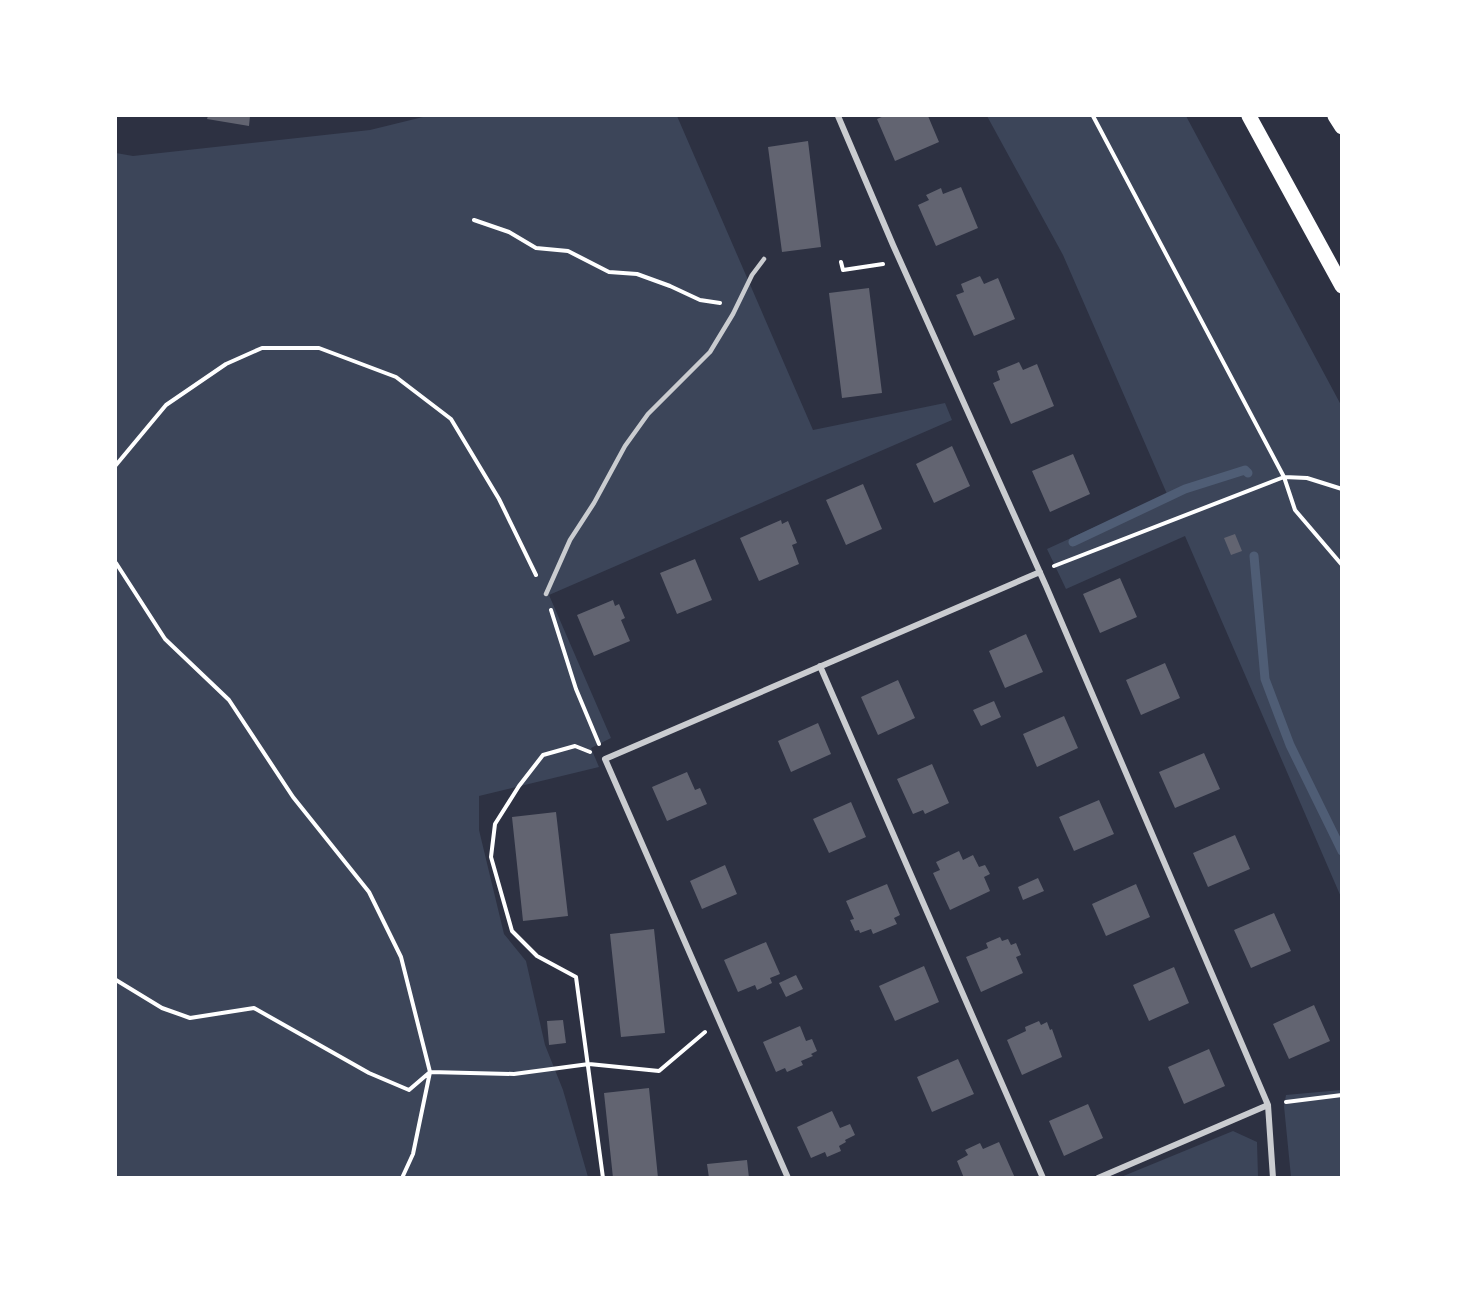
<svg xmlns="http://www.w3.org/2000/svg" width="1457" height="1293" viewBox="0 0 1457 1293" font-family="Bitter,serif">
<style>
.green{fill:#3c4559}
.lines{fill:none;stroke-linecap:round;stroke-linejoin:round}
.stream{stroke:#4f5d75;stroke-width:9}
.building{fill:#626471}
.path{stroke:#fff;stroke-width:4}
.service{stroke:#caccd0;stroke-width:4.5}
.minor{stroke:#caccd0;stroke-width:6}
.primary{stroke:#fff;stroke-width:15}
</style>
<rect width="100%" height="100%" fill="#2d3142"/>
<!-- green -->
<path class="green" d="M427 116H677L813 430 945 403 952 420 549 595 611 738 591 748 599 767 479 796V830L504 934 526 961 545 1045 563 1090 588 1177H116V153L133 156 370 130Z
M987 116H1186L1341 405V897L1185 536 1066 589 1047 549 1167 494 1063 255Z
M1341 1090V1177H1291L1284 1106 1286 1095Z
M1233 1131 1257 1142 1258 1177H1121Z"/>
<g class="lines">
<!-- stream -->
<path class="stream" d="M1073 542 1185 489 1245 470 1248 473
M1254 556 1265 679 1290 745 1342 851"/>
</g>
<!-- building -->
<path class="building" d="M208 116H250L249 126 207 119Z
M884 116H928L939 142 895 161 877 119Z
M808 141 821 247 782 252 768 147Z
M961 187 978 228 936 246 918 205 929 200 926 195 941 188 943 194Z
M980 276 984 284 998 278 1015 319 974 336 956 295 964 292 961 284Z
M869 288 882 393 842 398 829 293Z
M1019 362 1023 370 1037 364 1054 406 1011 424 993 383 1000 380 997 371Z
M952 446 970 486 934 503 916 464Z
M1073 454 1090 494 1050 512 1032 471Z
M863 484 882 529 846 545 826 500Z
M781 520 782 524 788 521 797 543 792 545 799 564 759 581 740 538Z
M1235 534 1242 551 1231 555 1224 538Z
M695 559 712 600 677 614 660 573Z
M1120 578 1137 617 1100 633 1083 594Z
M613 600 615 606 619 604 625 618 621 620 630 641 594 656 577 615Z
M1026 634 1043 672 1005 688 989 651Z
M1165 663 1180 698 1141 715 1126 680Z
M898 680 915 718 878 735 861 697Z
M994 701 1001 717 981 726 973 710Z
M1064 716 1078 748 1037 767 1023 734Z
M818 723 831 754 791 772 778 741Z
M1204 753 1220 789 1175 808 1159 772Z
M932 764 949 803 925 814 923 810 913 814 897 779Z
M687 772 695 790 700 788 707 804 667 821 652 787Z
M1099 800 1114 834 1074 851 1059 817Z
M851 802 866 837 829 853 813 819Z
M556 812 568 916 523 921 512 817Z
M1235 835 1250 869 1208 887 1193 853Z
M959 851 963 860 973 855 979 867 985 865 990 874 984 877 990 891 950 910 933 873 940 870 936 862Z
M725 865 737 894 702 909 690 881Z
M1038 878 1044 891 1023 900 1018 887Z
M887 884 900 915 894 918 897 924 873 934 871 929 860 933 859 930 855 931 850 920 854 919 846 901Z
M1136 884 1150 917 1106 936 1092 904Z
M1274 913 1291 951 1251 968 1234 930Z
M654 929 665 1033 621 1037 610 934Z
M1000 937 1002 941 1008 939 1011 945 1016 943 1021 955 1016 957 1023 973 981 992 966 957 988 948 986 943Z
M766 942 780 974 770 978 772 983 757 990 755 985 738 992 724 960Z
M924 966 939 1002 895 1021 879 986Z
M1174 967 1189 1003 1149 1021 1133 985Z
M796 975 803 989 786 997 779 983Z
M1314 1005 1330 1041 1289 1059 1273 1024Z
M563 1020 566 1043 549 1045 547 1021Z
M1039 1021 1041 1025 1047 1022 1050 1030 1052 1029 1062 1057 1022 1075 1007 1040 1026 1031 1025 1027Z
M800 1026 806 1041 812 1039 817 1051 811 1054 813 1056 801 1061 803 1065 787 1072 785 1068 776 1072 763 1042Z
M1209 1049 1225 1086 1184 1104 1168 1067Z
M958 1059 974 1094 932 1112 917 1077Z
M649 1088 658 1178H613L604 1093Z
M1088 1104 1103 1138 1064 1156 1049 1121Z
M832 1111 840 1128 850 1124 855 1135 845 1140 846 1142 839 1146 841 1151 827 1157 825 1152 811 1158 797 1127Z
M999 1142 1015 1178H964L957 1161 968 1155 965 1150 980 1143 983 1149Z
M747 1160 749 1178H709L707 1164Z"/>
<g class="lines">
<!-- path -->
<path class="path" d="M1093 116 1284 477 1295 510 1342 565
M474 220 509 232 536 248 568 251 609 272 637 274 670 286 700 300 720 303
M841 262 843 270 883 264
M116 465 166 405 226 364 262 348H319L396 377 451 419 499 499 536 575
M116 563 165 639 229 700 293 797 369 892 401 957 430 1072 413 1154 402 1178
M1054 566 1284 477 1307 478 1342 489
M551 610 576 689 599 744
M590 752 575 746 543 755 519 786 495 824 491 857 512 931 537 956 576 977 603 1178
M116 980 162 1008 190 1018 254 1008 369 1073 409 1090 430 1072 514 1074 589 1064 659 1071 705 1032
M1286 1102 1342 1095"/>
<!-- service -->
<path class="service" d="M546 594 570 540 594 503 625 446 648 414 710 352 733 314 752 275 764 259"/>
<!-- minor -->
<path class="minor" d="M838 116 893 245 1046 586 1268 1105 1273 1178
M820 666 1043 1178
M788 1178 605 759 1040 572
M1098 1178 1268 1105"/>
<!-- primary -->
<path class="primary" d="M1249 116 1342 286
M1335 116 1342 127"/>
</g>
<!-- border -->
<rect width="1457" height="1293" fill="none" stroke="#ffffff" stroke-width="234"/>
</svg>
